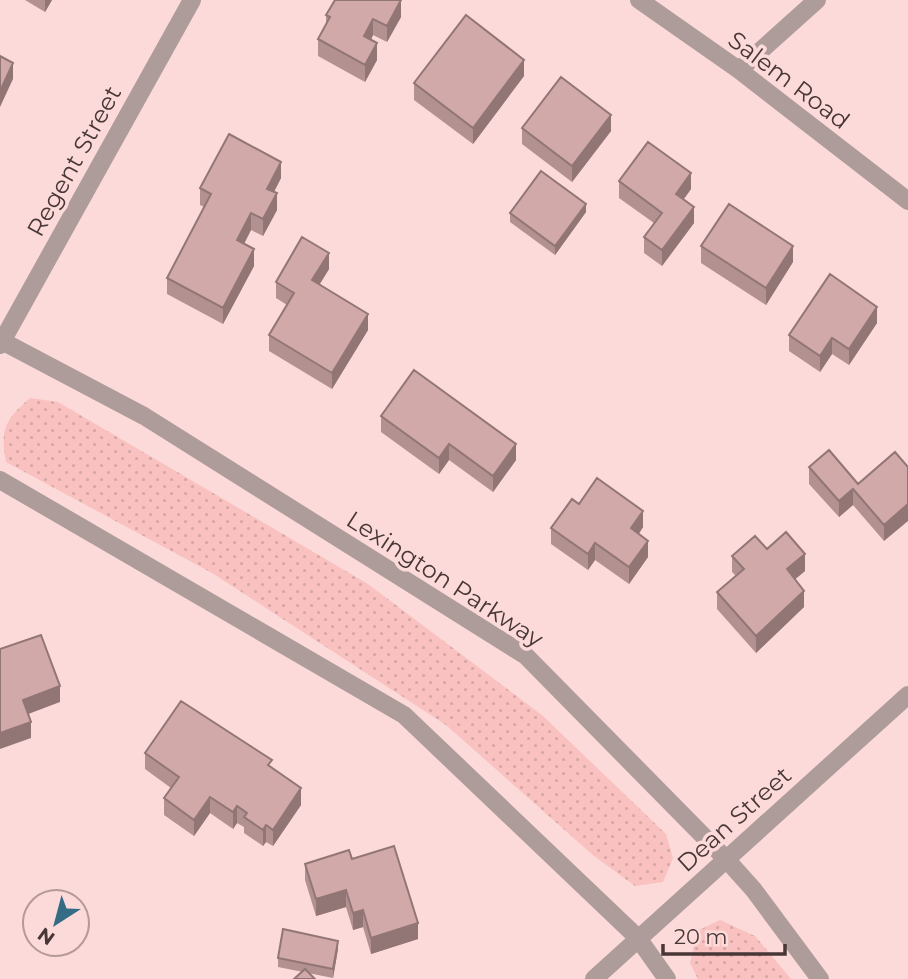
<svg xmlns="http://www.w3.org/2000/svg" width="908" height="979" viewBox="0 0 908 979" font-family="Montserrat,sans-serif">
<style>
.grass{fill:url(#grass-dots)}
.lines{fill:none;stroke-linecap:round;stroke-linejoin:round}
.minor{stroke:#ae9c9b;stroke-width:18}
.tertiary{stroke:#ae9c9b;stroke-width:18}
.wall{fill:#b39190}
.shaded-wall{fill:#927676}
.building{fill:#d0a9a8;stroke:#927676;stroke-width:2}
.labels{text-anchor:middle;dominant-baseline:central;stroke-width:7;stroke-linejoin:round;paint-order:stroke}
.street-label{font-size:24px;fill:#483737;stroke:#fcdad9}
</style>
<defs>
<pattern id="grass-dots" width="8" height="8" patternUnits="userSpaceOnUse" patternTransform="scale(1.75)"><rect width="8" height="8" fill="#f9c2c0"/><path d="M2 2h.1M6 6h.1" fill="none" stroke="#d7a7a6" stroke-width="1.8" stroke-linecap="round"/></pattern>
</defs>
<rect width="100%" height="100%" fill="#fcdad9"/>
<!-- grass -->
<path class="grass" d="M30 398 58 402 368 584 543 716 666 834 673 858 663 882 635 886 594 856 446 725 212 573 6 462C0 429 5 420 30 398Z
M720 920 755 936 791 979H698L690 963 697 931Z"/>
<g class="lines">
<!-- minor -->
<path class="minor" d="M639 0 739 70 908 201
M739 70 817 0
M0 340 144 416 526 656 726 859 753 889 820 979
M0 345 192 0
M0 480 404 715 638 938 667 979"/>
<!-- tertiary -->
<path class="tertiary" d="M594 979 908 695"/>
</g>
<!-- wall -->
<path class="wall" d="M25 0H52L45 12Z
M326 15 401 17 387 42 373 35 371 40 377 60 365 82 318 56V39L326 24Z
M524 76 473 144 414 100V83Z
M522 128 611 131 572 182 522 144Z
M281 178 274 192 277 210 263 236 251 230 244 244 254 266 223 324 167 294V278L204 207 200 205V188Z
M619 181 691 189 683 200 694 223 662 266 644 253V237L654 223 619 198Z
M586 212 555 255 510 222V213Z
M701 246 793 262 766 305 701 263Z
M329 269 320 284 368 330 332 389 269 351V335L287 305 276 298V282Z
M877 323 849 365 832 354 820 372 789 351V335Z
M381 416 516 460 493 492 449 460 439 474 381 432Z
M895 452 884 541 853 505 839 517 809 484V467L858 484Z
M579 504 643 527 639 534 648 557 629 584 595 560 588 570 551 544V528Z
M767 549 805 571 795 579 804 607 756 653 717 609V592L736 576 732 572V556Z
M145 753 272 768 301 805 273 846 266 842 263 846 244 833V827L237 823 233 829 210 813 194 836 164 815V798L171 788 145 769Z
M352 859 418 939 371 954 363 927 353 930 346 907 316 916 305 880V864Z
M338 949 333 978 278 967V958Z"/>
<!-- shaded-wall -->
<path class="shaded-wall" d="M45 0H52L45 12Z
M401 0V17L387 42V26Z
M373 19V35L364 53V36Z
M377 43V60L365 82V65Z
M524 60V76L473 144V128Z
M13 63V79L0 107V91Z
M611 115V131L572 182V166Z
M281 162V178L267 205V189Z
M691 173V189L676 210V194Z
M277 193V210L263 236V219Z
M586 204V212L555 255V246Z
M694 207V223L662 266V250Z
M251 213V230L237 257V240Z
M793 246V262L766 305V288Z
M254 249V266L223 324V308Z
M329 253V269L312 296V280Z
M877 307V323L849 365V349Z
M368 314V330L332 389V373Z
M832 338V354L820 372V356Z
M449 444V460L439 474V458Z
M516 444V460L493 492V476Z
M853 489V505L839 517V501Z
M908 504V521L884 541V525Z
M643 511V527L631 545V528Z
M648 541V557L629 584V567Z
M595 543V560L588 570V554Z
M805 554V571L787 586V569Z
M804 591V607L756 653V636Z
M60 686V702L23 716V700Z
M31 722V738L0 749V733Z
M301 788V805L273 846V830Z
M210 797V813L194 836V820Z
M237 806V823L233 829V812Z
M266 825V842L263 846V830Z
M346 890V907L316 916V899Z
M363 910V927L353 930V913Z
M418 923V939L371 954V938Z
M338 941V949L333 978V969Z"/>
<!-- building -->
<path class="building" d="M335 0H401L387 26 373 19 364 36 377 43 365 65 318 39 330 17 326 15Z
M466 15 524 60 473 128 414 83Z
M0 56 13 63 0 91Z
M561 77 611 115 572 166 522 128Z
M229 134 281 162 267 189 277 193 263 219 251 213 237 240 254 249 223 308 167 278 211 194 200 188Z
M648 142 691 173 676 194 694 207 662 250 644 237 662 213 619 181Z
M541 171 586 204 555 246 510 213Z
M729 204 793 246 766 288 701 246Z
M302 237 329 253 312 280 368 314 332 373 269 335 294 293 276 282Z
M830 274 877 307 849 349 832 338 820 356 789 335Z
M414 370 516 444 493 476 449 444 439 458 381 416Z
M829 450 858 484 895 452 908 467V504L884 525 853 489 839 501 809 467Z
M597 478 643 511 631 528 648 541 629 567 595 543 588 554 551 528 572 499 579 504Z
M786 532 805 554 787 569 804 591 756 636 717 592 744 569 732 556 755 536 767 549Z
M41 635 60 686 23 700 31 722 0 733V649Z
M181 701 272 760 268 765 301 788 273 830 266 825 263 830 244 817 247 813 237 806 233 812 210 797 194 820 164 798 179 777 145 753Z
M394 846 418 923 371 938 363 910 353 913 346 890 316 899 305 864 349 850 352 859Z
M283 929 338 941 333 969 278 958Z
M305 969 315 979H294Z"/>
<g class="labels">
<!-- street labels -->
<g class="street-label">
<text transform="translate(789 80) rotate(37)">Salem Road</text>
<text transform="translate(74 161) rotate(-61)">Regent Street</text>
<text transform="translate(445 579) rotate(33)">Lexington Parkway</text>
<text transform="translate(734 819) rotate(-42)">Dean Street</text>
</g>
</g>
<!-- north arrow -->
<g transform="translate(56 923) rotate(216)"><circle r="33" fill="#fcdad9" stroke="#b49998" stroke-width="2"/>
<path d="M0-5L12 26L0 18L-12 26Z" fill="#346c86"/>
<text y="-10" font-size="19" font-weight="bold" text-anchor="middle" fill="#483737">N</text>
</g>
<!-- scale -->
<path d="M663 944v10h122v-10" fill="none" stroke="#483737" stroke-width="3.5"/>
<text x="674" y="944" font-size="21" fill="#483737" stroke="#fcdad9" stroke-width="5" paint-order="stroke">20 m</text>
</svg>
